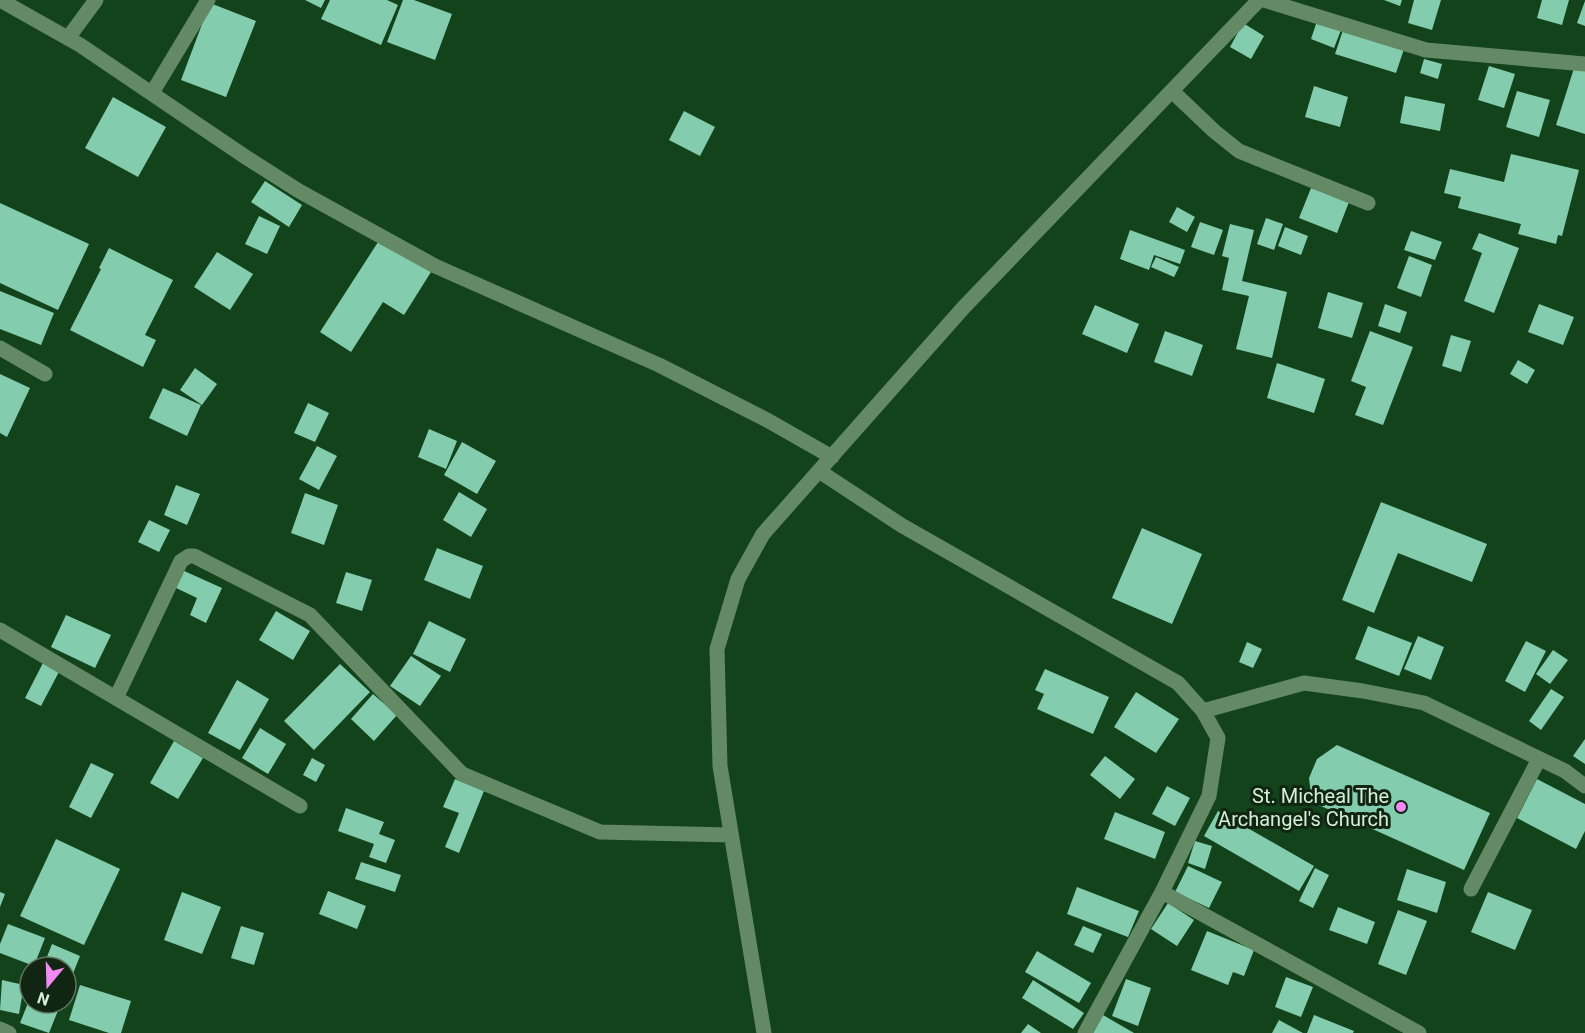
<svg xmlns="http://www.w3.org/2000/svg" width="1585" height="1033" viewBox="0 0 1585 1033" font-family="Roboto,sans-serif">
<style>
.building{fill:#83cdae}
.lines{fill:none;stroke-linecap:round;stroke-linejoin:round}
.minor{stroke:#638965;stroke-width:15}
.poi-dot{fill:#f18af4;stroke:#102512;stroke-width:2}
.labels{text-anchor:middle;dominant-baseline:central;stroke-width:6;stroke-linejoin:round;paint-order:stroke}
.poi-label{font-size:20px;fill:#d5efd6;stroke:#102512;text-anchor:end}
</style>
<rect width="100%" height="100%" fill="#12431a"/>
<!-- building -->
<path class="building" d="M305 0H325L321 8Z
M330 0H387L398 5 381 45 321 19Z
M403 0H414L452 14 435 60 387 42Z
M1384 0H1402L1400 6Z
M1414 0H1441L1432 30 1408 23Z
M1542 0H1569L1562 25 1537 18Z
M1585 1V26L1577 23Z
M210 3 256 21 226 97 181 80Z
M1317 21 1341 30 1334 48 1311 39Z
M1243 23 1264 36 1251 59 1230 47Z
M1343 30 1404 49 1396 73 1335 54Z
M1424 59 1442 64 1438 79 1420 73Z
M1575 65 1585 68V134L1556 125Z
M1489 66 1515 74 1504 108 1478 100Z
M1314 86 1348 97 1340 127 1305 117Z
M1517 91 1550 100 1539 137 1506 127Z
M1405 96 1445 104 1440 131 1400 123Z
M113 97 166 127 138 177 85 148Z
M684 111 715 127 700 156 669 140Z
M1511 154 1579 170 1562 236 1558 235 1556 244 1518 234 1521 224 1458 208 1461 197 1444 193 1450 169 1504 182Z
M265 181 302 205 289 227 251 202Z
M1311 188 1349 202 1337 233 1299 218Z
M0 203 89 244 58 310 0 283Z
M1177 207 1195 217 1187 232 1169 222Z
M259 216 280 226 267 254 245 244Z
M1266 218 1283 224 1274 250 1257 244Z
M1200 222 1223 230 1214 255 1191 247Z
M1230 224 1254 230 1242 281 1287 292 1272 358 1236 349 1249 296 1222 290 1229 258 1222 256Z
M1285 227 1308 236 1301 255 1278 246Z
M1130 230 1185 250 1180 264 1154 255 1149 270 1120 259Z
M1411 231 1442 242 1435 260 1404 250Z
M1479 233 1519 248 1494 313 1464 301 1482 253 1472 249Z
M380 239 431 272 404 315 383 302 351 352 320 332Z
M109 248 173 280 145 335 156 340 143 367 70 330 101 269 99 268Z
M217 252 253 274 230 310 194 287Z
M1409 256 1432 265 1421 297 1397 288Z
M1156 257 1179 267 1174 277 1151 267Z
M0 291 54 313 41 345 0 329Z
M1328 292 1363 303 1352 338 1318 328Z
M1385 304 1407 312 1400 333 1378 326Z
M1539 304 1574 317 1563 345 1528 332Z
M1095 305 1139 324 1127 353 1082 334Z
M1165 331 1203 345 1192 376 1154 362Z
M1370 331 1413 347 1383 425 1355 415 1366 387 1351 381Z
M1451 335 1471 341 1461 372 1442 366Z
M1518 360 1535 370 1527 384 1510 374Z
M1277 363 1325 379 1314 413 1267 398Z
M195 368 217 384 202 405 180 390Z
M0 374 30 388 7 437 0 433Z
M163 388 201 405 187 436 149 418Z
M308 403 329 413 315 442 294 433Z
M429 429 457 441 446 469 418 457Z
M462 442 496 461 477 494 444 475Z
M317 446 337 456 319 490 299 479Z
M176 485 200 494 187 525 164 515Z
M459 492 487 509 471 537 443 520Z
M305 493 338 505 324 545 291 533Z
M1381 502 1487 544 1472 582 1398 553 1374 613 1342 600Z
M149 520 170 530 159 552 138 542Z
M1142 528 1202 554 1172 624 1112 598Z
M437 548 483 566 470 599 424 580Z
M182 570 222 588 206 623 190 615 197 598 174 587Z
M346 572 372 580 362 611 336 603Z
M276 611 310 631 293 660 259 640Z
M66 615 111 635 95 668 51 647Z
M429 621 466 639 450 672 413 654Z
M1368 626 1412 643 1399 676 1355 659Z
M1418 636 1444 647 1431 680 1404 669Z
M1526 641 1546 651 1525 692 1505 681Z
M1247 642 1262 649 1253 668 1239 662Z
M1553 650 1568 660 1550 684 1536 674Z
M411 656 441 676 420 706 390 686Z
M45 659 61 668 41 706 25 698Z
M340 664 370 692 314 750 284 721Z
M1045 669 1109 697 1093 734 1037 709 1044 694 1035 690Z
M237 680 269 699 240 750 208 733Z
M1551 689 1564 697 1541 730 1529 721Z
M1136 692 1179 719 1156 753 1114 727Z
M373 694 397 715 374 741 351 719Z
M260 728 286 744 268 774 242 758Z
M1585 739V764L1573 756Z
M174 741 203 758 178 799 150 783Z
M1337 745 1490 813 1464 870 1312 802 1309 778 1317 759Z
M1105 756 1135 779 1120 799 1090 775Z
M312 758 325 765 316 782 303 775Z
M91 763 114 774 91 818 69 807Z
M455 779 484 791 459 853 445 847 459 813 443 807Z
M1537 779 1585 804V831L1576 849 1517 818Z
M1167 786 1190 798 1175 826 1152 814Z
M346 808 384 822 379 834 395 840 386 863 369 857 374 844 338 831Z
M1218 811 1314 866 1299 891 1204 836Z
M1115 812 1165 832 1155 859 1104 839Z
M56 839 120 869 84 945 20 916Z
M1195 841 1212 846 1205 869 1188 863Z
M361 862 401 875 395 892 355 879Z
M1188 866 1222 882 1209 908 1175 892Z
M1315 868 1329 875 1313 908 1299 901Z
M1407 869 1446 882 1437 913 1397 900Z
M1077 887 1139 911 1128 937 1067 914Z
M328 891 366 906 357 929 319 914Z
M0 892 5 894 0 907Z
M182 892 221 907 202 954 164 940Z
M1488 892 1532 910 1515 950 1471 932Z
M1168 903 1194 920 1177 946 1151 929Z
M1338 907 1375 922 1367 944 1329 930Z
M1398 910 1427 921 1406 975 1378 964Z
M8 924 45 938 34 966 0 953V944Z
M241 926 264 933 254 965 231 958Z
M1083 926 1102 934 1093 953 1074 945Z
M1207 931 1254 950 1244 976 1233 972 1228 985 1191 970Z
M52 944 80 956 66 991V967H43Z
M1037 951 1091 983 1079 1003 1025 972Z
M1286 977 1313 987 1301 1017 1275 1007Z
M1126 979 1151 988 1138 1026 1112 1016Z
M2 980 24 985 19 1014 0 1010Z
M1033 980 1084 1013 1073 1029 1022 998Z
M80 985 131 1001 121 1033H109L69 1020Z
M28 1003H61L49 1033 20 1023Z
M1103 1015 1134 1033H1093Z
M1314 1015 1354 1031 1353 1033H1307Z
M1279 1020 1303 1033H1272Z
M1028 1024 1041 1033H1021Z"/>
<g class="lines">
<!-- minor -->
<path class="minor" d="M0 0 80 45 247 158 299 191 435 266 659 365 767 420 832 457
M1264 0 1426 50 1585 64
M68 38 96 0
M1172 91 1214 131 1239 151 1368 203
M152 93 208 0
M0 348 45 374
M819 471 901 525 1178 683 1203 711 1218 738 1209 796 1162 892 1085 1033
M0 630 300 806
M116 698 181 561 189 556H194L310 615 462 774 600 832 731 835
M1203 711 1304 683 1363 691 1424 703 1565 771 1585 786
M1471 889 1539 759
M1162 892 1419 1033
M0 1029 9 1033
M764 1033 720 766 717 649 738 579 763 534 964 307 1259 0"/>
</g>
<!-- markers -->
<circle class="poi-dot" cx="1401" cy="807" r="6"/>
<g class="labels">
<!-- poi labels -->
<g class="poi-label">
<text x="1389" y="796">St. Micheal The<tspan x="1389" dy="23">Archangel's Church</tspan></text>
</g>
</g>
<!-- north arrow -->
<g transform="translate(48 985) rotate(199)"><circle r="28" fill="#102512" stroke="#5f7660" stroke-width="1.5"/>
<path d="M0-4.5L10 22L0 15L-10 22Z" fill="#f18af4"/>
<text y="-9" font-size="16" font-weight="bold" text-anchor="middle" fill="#d5efd6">N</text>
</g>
</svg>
